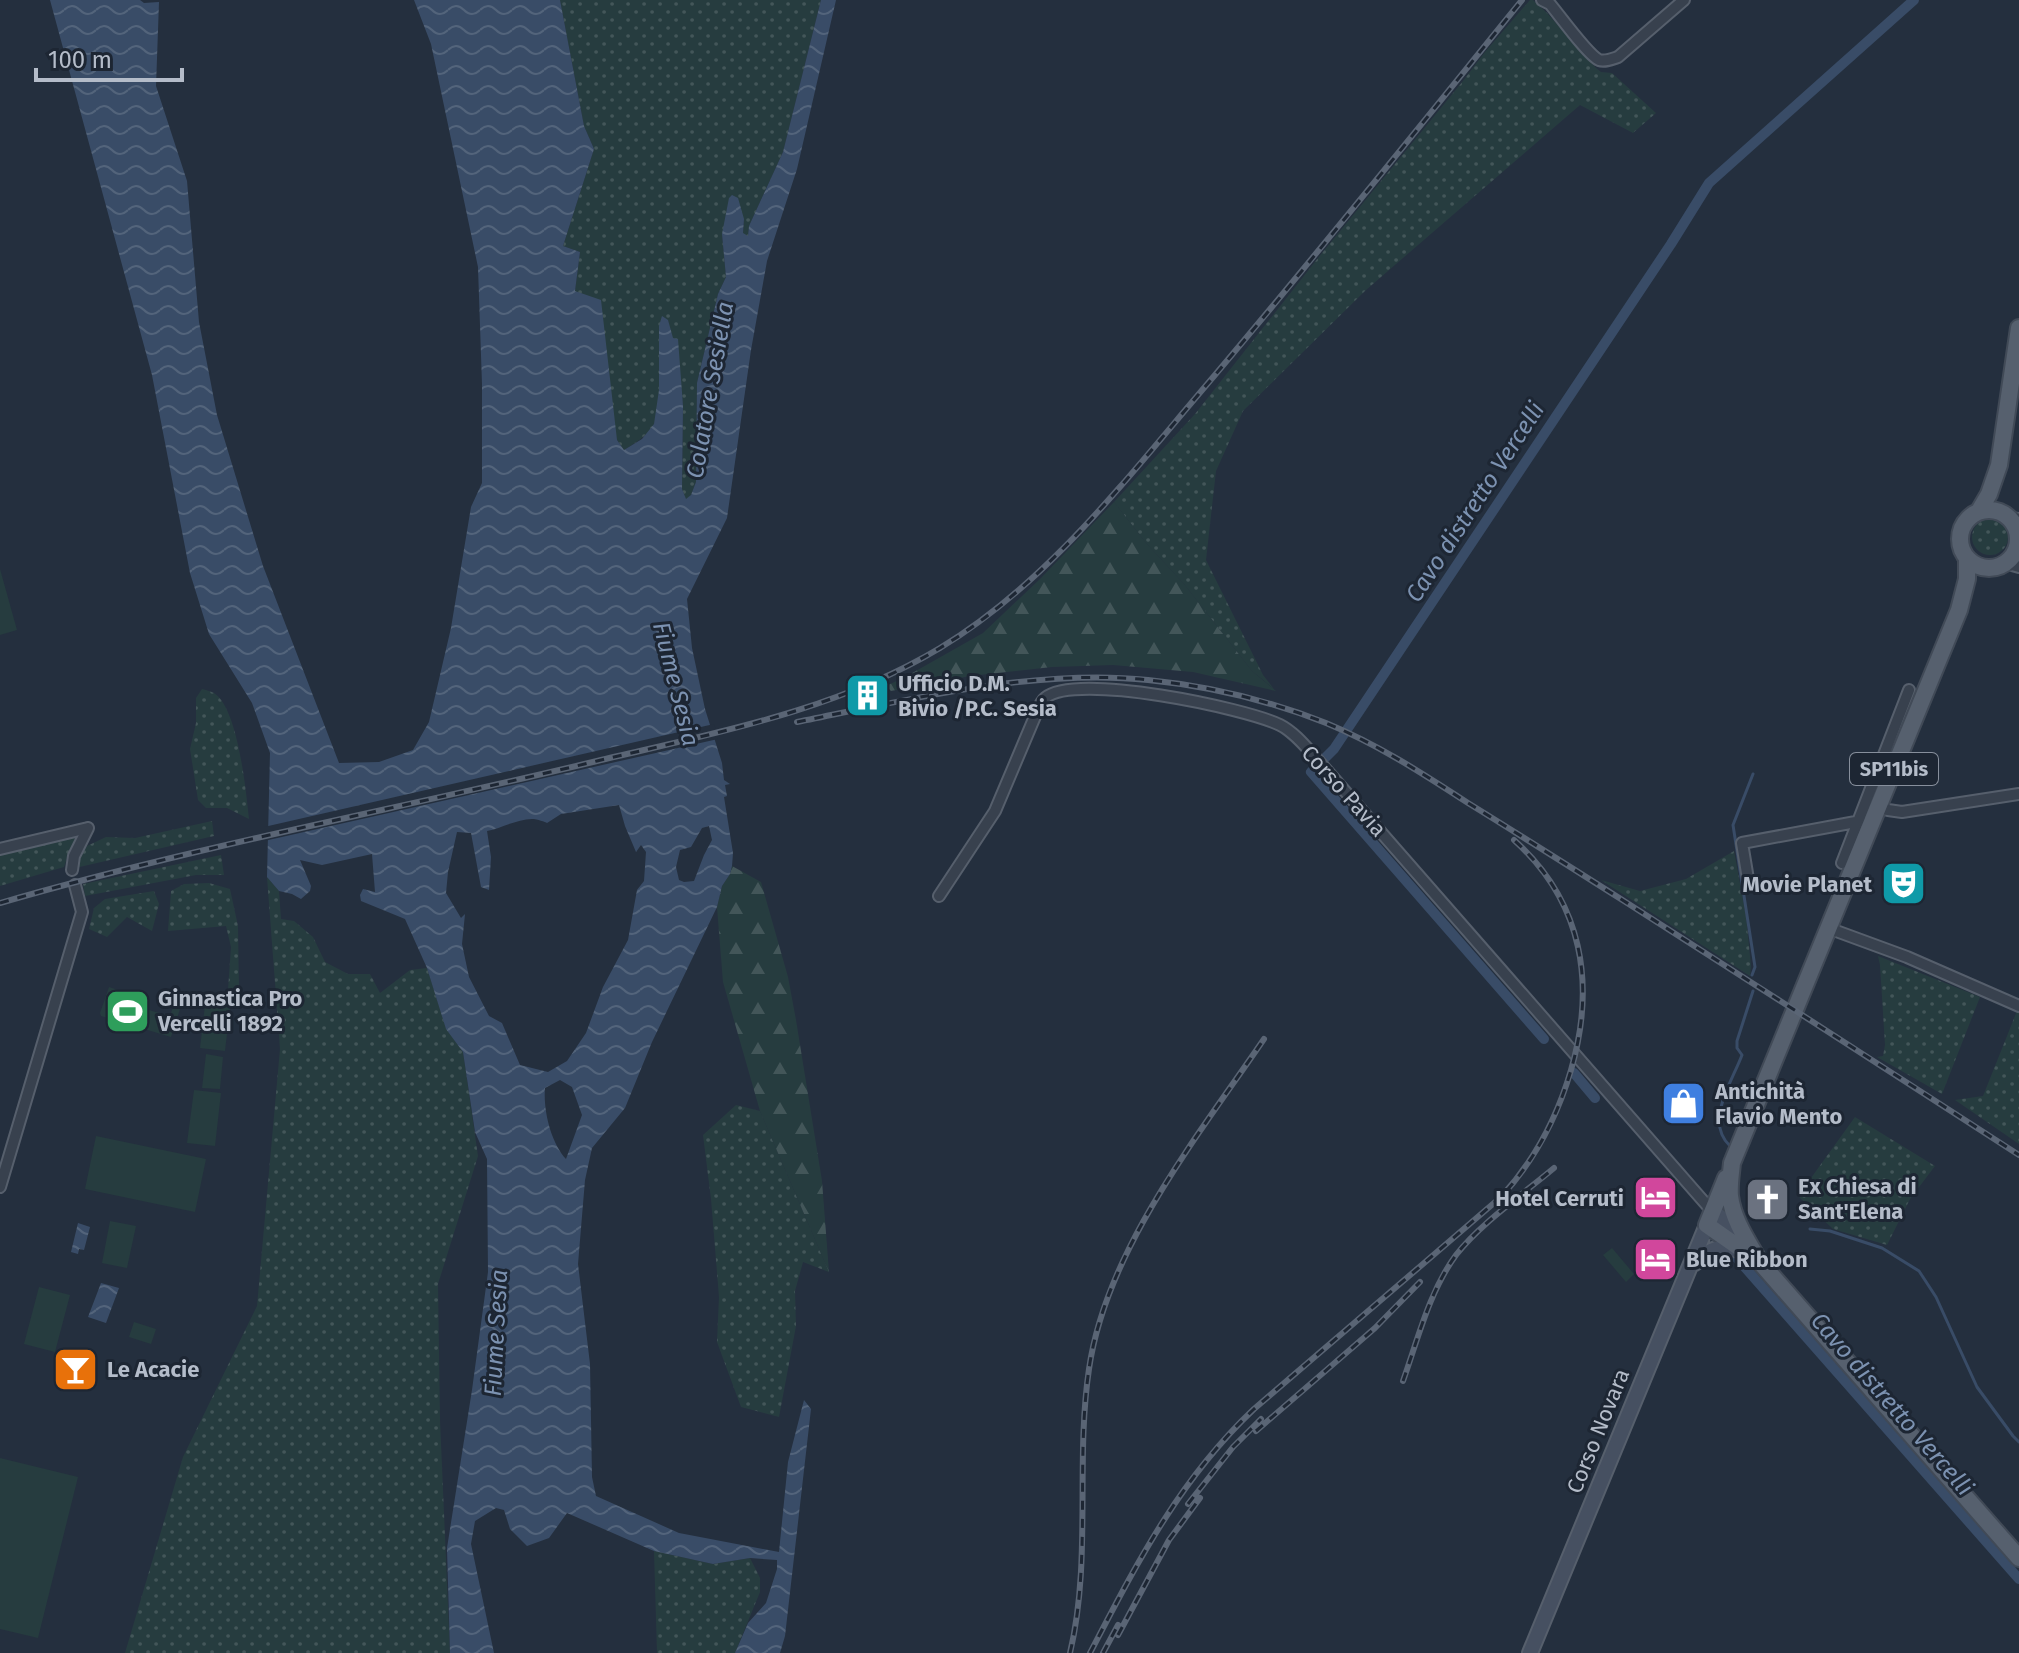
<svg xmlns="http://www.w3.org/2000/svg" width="2019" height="1653" viewBox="0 0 2019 1653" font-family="'Fira Sans',sans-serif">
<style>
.grass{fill:url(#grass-dots)}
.forest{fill:url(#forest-firs)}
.pitch{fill:#263c3f}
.water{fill:url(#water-waves);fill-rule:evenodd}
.pier{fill:#242f3e}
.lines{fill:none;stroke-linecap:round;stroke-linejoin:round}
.stream{stroke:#394c67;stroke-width:3}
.canal{stroke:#394c67;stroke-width:10}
.street-casing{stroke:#565f6c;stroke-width:14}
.secondary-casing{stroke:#565f6c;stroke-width:18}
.primary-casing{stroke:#414a57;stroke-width:20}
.street{stroke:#38414e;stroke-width:10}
.secondary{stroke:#465061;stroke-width:14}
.primary{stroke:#56606e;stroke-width:16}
.rail-casing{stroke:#5a6575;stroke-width:6}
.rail{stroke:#1d2633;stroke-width:3;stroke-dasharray:9;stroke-linecap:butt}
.labels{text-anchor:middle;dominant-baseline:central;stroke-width:6;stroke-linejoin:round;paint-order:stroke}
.shield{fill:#1d2633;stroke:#878f9c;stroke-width:2}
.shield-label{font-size:20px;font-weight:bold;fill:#b4bcc9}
.poi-label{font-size:22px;font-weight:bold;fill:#b4bcc9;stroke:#1d2633;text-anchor:start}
.street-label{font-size:22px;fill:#b4bcc9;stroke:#1d2633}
.water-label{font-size:24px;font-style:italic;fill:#7c92b1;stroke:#1d2633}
</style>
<defs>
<pattern id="grass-dots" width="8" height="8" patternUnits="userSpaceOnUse" patternTransform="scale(2)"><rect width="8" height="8" fill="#263c3f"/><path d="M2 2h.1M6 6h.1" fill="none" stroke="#435659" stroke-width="1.8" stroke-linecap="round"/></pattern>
<pattern id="forest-firs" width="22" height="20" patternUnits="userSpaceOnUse" patternTransform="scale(2)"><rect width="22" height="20" fill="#263c3f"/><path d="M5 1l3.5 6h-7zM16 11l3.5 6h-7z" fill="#435659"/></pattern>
<pattern id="water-waves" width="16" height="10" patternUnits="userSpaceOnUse" patternTransform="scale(2)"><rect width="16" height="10" fill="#394c67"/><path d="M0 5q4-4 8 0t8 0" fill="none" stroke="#53647b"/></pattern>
</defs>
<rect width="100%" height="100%" fill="#242f3e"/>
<!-- grass -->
<path class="grass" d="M560 0H821L783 152 749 226 748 237 743 234 744 219 722 234 726 277 718 294 697 383 696 482 691 495 686 500 682 489 683 406 668 320 659 326C659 348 663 409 653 426 646 437 635 443 624 450L617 440 575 291 580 252 563 246 594 149 584 126Z
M1530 0H1533L1547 13 1596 68 1601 72 1612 73 1656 113 1633 133 1580 105 1366 290 1243 411 1216 471 1206 560 1263 675 1274 689 1252 671 1184 584 1146 543 1114 502 1195 414 1318 258 1463 81 1485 52Z
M1972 537a18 18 0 1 1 36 0a18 18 0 1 1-36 0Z
M202 689C206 690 210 691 214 693 238 708 246 791 249 819L227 808H206L198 800 190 749 196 723V698Z
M212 821 214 836 75 868 78 859 87 846 106 837 135 838Z
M80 834 70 849 64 867 0 886V855Z
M1734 851 1746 916 1751 966 1750 976 1601 880 1640 891 1686 879Z
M221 855 224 875H196L85 896 83 884Z
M267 877 279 891 281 919 294 921 313 937 325 962 348 974H370L380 993 410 970 427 968 446 1028 463 1052 478 1156 438 1284 440 1420 450 1653H125L183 1457 257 1306 280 1049Z
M209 883 230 889 238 926 239 991 228 990 231 947 226 926 168 931 171 891 184 884Z
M154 891 159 904 152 931 127 917 107 937 89 929 94 908 105 899Z
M1878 956 1980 997 1942 1094 1877 1057 1883 1056 1885 1045 1880 965Z
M2017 1011 2019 1012V1144L1955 1100 1983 1096Z
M736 1105 760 1111 829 1272 803 1262 795 1291 796 1326 779 1417 741 1407 717 1342 719 1297 711 1199 703 1135Z
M1855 1117 1935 1166 1910 1199 1887 1245 1833 1229 1798 1196Z
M654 1551 713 1564 750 1558 760 1578V1592L735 1653H657Z"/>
<!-- forest -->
<path class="forest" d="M1114 502 1146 543 1184 584 1252 671 1276 691 1193 672 1113 665 1052 667 970 676 891 691 886 686 907 676 983 633 1040 579Z
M732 866 761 882 788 977 796 1020 822 1181 829 1272 760 1111 723 982 717 907 722 886 730 874Z"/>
<!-- pitch -->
<path class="pitch" d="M0 569 17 630 0 635Z
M109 987 133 995 131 1005 170 1016 173 1007 180 1009 171 1037 101 1016 100 1013Z
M206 996 231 1000 225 1051 200 1048Z
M206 1054 223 1057 220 1089 202 1088Z
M194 1090 221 1093 215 1146 187 1143Z
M96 1136 206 1159 195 1212 85 1189Z
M110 1221 136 1226 127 1268 102 1263Z
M1612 1248 1634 1274 1626 1282 1603 1255Z
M39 1287 70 1295 55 1352 24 1344Z
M134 1322 156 1329 151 1344 129 1337Z
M0 1458 78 1477 38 1638 0 1629Z"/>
<!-- water -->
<path class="water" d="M50 0H140L144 3 159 2 156 86 187 181 199 322 217 415 263 566 339 763 379 762 413 750 429 722 451 628 471 507 482 483V384L478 267 431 44 414 0H560L584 126 594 149 563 246 580 252 575 291 601 300 617 440 624 450 642 439 654 424 659 390V326L662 316 668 320 673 338 678 339 683 406 682 489 686 499 691 495 696 482 697 383 718 294 726 277 722 234 729 198 732 195 738 198 744 219 743 233 748 236 749 226 783 152 821 0H836L797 169 767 261 751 350 727 518 687 599 692 648 705 709 722 763 724 780 730 784 725 785 727 796 724 797 733 853 732 866 730 874 722 886 717 907 652 1042 625 1108 592 1148 585 1180 578 1264 590 1364 592 1477 596 1496 679 1533 779 1552 788 1462 804 1400 811 1409 785 1636 780 1653H735L748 1623 766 1603 777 1569V1560L750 1558 713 1564 654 1551 567 1513 549 1538 527 1546 510 1529 504 1510 496 1508 475 1521 471 1544 494 1653H450L447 1548 472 1390 488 1272 487 1159 475 1132 463 1052 446 1029 427 968 405 919 361 901 360 895 363 889 375 892 372 854 322 865 300 860 311 886 310 891 301 899 292 894 279 891 267 877 270 753 252 703 209 634 190 573 152 375ZM619 805 625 826 636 852 641 845 646 852 644 881 637 890 628 940 603 987 586 1033 567 1061 548 1072 520 1065 502 1023 489 1016 469 977 462 944 465 914 461 918 446 893 448 872 457 832 471 833 481 887 489 890 491 857 487 831C502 828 519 818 534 819 536 819 546 822 547 823L561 814ZM709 826 712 840 704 855 694 881 684 882 679 880 676 867 680 850 691 847 702 828ZM560 1080 572 1087 582 1115 566 1159C551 1143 543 1110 545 1088Z
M78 1223 90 1227 84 1250 79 1249 78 1254 71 1252Z
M101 1283 119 1288 106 1323 88 1317Z"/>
<!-- pier -->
<path class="pier" d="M714 724 718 739 264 841V827Z"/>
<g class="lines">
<!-- stream -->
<path class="stream" d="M1752 975 1755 967 1733 825 1753 774
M1730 1146C1704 1122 1732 1082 1742 1055L1737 1048V1041L1753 991
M1810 1229 1830 1231 1882 1248 1919 1271 1936 1297 1977 1387 2013 1436 2019 1442"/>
<!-- canal -->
<path class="canal" d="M1544 1039 1311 772 1334 749 1671 244 1709 183 1914 0
M1574 1073 1595 1098
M1735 1256 2019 1579"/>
<defs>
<path id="street" d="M1542 0 1550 4C1560 16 1588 55 1599 60 1605 62 1612 59 1618 57L1684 0
M2010 518 2019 519
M2018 533 2019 532
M2018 544 2019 546
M2005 563 2019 567
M1878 806 1888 810 1902 812 2019 794
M0 849 88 828
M1842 863 1909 690
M72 870 74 856 88 828
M1748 879 1742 843 1861 821
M939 896 995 811 1036 714C1038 709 1041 701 1045 698 1075 672 1245 708 1280 725 1294 732 1306 747 1316 758L1712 1211
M1828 928 1907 957 2019 1006
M0 1187 82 912 75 885"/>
<path id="secondary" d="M1712 1211 1742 1233
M1695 1263C1713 1246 1718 1247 1742 1250
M1530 1653 1707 1225"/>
<path id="primary" d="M1960 539a29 29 0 1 1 58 0a29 29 0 1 1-58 0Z
M1979 511 1989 494 1999 465 2019 328
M1967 559V579L1959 610 1732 1163C1731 1174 1729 1185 1730 1196 1733 1220 1747 1240 1759 1261L2019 1558
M1726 1178 1707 1225 1754 1258"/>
</defs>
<!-- street casing -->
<use href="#street" class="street-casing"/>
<!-- secondary casing -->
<use href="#secondary" class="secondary-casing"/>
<!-- primary casing -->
<use href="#primary" class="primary-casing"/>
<!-- street -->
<use href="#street" class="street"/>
<!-- secondary -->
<use href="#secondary" class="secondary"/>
<!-- primary -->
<use href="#primary" class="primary"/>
<defs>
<path id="rail" d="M797 722C907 700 1036 668 1148 680 1209 686 1268 700 1326 723 1377 744 1422 773 1468 803 1520 835 1572 868 1624 901 1756 985 1888 1070 2019 1155
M0 903C197 846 398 809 597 761 715 733 835 711 940 648 1044 585 1120 487 1198 395 1308 266 1415 132 1522 0
M1403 1381C1418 1339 1429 1292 1456 1255 1480 1224 1523 1194 1554 1168
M1256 1431 1375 1328 1420 1282
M1188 1504 1233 1447 1261 1419
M1118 1635 1169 1540 1200 1498
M1070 1653C1092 1560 1075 1463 1089 1369 1106 1250 1198 1136 1264 1039
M1090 1653C1137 1563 1179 1480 1254 1409L1501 1197C1535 1160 1557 1118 1571 1070 1596 984 1583 902 1514 840
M1103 1653 1118 1625"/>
</defs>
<!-- rail casing -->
<use href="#rail" class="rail-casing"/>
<!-- rail -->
<use href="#rail" class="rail"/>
</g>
<!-- icons -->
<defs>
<symbol id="building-square" viewBox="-11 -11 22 22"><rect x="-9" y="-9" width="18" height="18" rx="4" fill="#0f9aa8" stroke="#1d2633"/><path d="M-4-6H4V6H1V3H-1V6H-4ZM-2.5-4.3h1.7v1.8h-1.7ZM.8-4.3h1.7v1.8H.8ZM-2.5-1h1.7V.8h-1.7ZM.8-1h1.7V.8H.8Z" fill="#fff"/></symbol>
<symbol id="theatre-square" viewBox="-11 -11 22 22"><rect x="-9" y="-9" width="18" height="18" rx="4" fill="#0f9aa8" stroke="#1d2633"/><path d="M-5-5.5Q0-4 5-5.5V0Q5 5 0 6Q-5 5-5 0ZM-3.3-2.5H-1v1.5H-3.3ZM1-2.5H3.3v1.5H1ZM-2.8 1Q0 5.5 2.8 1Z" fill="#fff"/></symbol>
<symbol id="stadium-square" viewBox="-11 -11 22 22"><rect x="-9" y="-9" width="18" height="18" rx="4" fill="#2e9e5b" stroke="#1d2633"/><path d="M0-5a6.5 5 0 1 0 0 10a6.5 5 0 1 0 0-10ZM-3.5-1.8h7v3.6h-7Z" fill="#fff"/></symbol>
<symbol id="shop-square" viewBox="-11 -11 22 22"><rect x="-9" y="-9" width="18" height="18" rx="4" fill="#3f7fe0" stroke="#1d2633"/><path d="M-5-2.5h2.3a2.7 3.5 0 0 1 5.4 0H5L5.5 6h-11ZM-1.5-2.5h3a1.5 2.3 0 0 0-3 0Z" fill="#fff"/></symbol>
<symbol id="hotel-square" viewBox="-11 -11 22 22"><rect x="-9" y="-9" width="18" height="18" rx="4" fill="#d1479c" stroke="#1d2633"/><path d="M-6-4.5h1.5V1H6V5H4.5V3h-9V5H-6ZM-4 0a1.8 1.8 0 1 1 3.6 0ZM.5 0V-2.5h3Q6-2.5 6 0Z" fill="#fff"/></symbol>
<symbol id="church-square" viewBox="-11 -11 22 22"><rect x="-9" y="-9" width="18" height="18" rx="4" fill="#6b7280" stroke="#1d2633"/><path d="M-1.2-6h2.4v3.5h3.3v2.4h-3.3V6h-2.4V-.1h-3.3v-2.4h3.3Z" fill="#fff"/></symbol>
<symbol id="bar-square" viewBox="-11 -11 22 22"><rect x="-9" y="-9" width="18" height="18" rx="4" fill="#e8710a" stroke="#1d2633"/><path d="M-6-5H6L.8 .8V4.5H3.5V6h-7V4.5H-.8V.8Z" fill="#fff"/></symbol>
</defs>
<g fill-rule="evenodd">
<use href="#building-square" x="842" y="670" width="51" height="51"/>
<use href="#theatre-square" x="1878" y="858" width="51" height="51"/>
<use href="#stadium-square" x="102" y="986" width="51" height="51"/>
<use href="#shop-square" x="1658" y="1078" width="51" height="51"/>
<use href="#hotel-square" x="1630" y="1172" width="51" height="51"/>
<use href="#church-square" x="1742" y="1174" width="51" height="51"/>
<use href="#hotel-square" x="1630" y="1234" width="51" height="51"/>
<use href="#bar-square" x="50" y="1344" width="51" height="51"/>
</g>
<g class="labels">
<!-- shield labels -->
<rect class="shield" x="1850" y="753" width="88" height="32" rx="6"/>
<g class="shield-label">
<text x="1894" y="769">SP11bis</text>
</g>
<!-- poi labels -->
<g class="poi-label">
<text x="898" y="683">Ufficio D.M.<tspan x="898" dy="25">Bivio /P.C. Sesia</tspan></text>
<text x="1872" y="884" text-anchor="end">Movie Planet</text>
<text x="158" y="998">Ginnastica Pro<tspan x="158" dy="25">Vercelli 1892</tspan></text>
<text x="1715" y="1091">Antichità<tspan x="1715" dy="25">Flavio Mento</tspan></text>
<text x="1798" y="1186">Ex Chiesa di<tspan x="1798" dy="25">Sant'Elena</tspan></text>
<text x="1624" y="1198" text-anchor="end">Hotel Cerruti</text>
<text x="1686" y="1259">Blue Ribbon</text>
<text x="107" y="1369">Le Acacie</text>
</g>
<!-- street labels -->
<g class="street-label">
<text transform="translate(1344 791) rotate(48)">Corso Pavia</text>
<text transform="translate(1598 1431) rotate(-68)">Corso Novara</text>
</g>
<!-- water labels -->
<g class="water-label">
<text transform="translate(710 390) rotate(-80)">Colatore Sesiella</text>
<text transform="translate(1475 502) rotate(-57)">Cavo distretto Vercelli</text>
<text transform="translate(676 684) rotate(76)">Fiume Sesia</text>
<text transform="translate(496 1333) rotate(-87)">Fiume Sesia</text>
<text transform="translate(1892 1404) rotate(49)">Cavo distretto Vercelli</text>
</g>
</g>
<!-- scale -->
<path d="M36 68v12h146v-12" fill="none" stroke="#b4bcc9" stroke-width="4"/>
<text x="48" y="68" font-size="24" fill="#b4bcc9" stroke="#1d2633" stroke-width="6" paint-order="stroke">100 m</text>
</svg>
